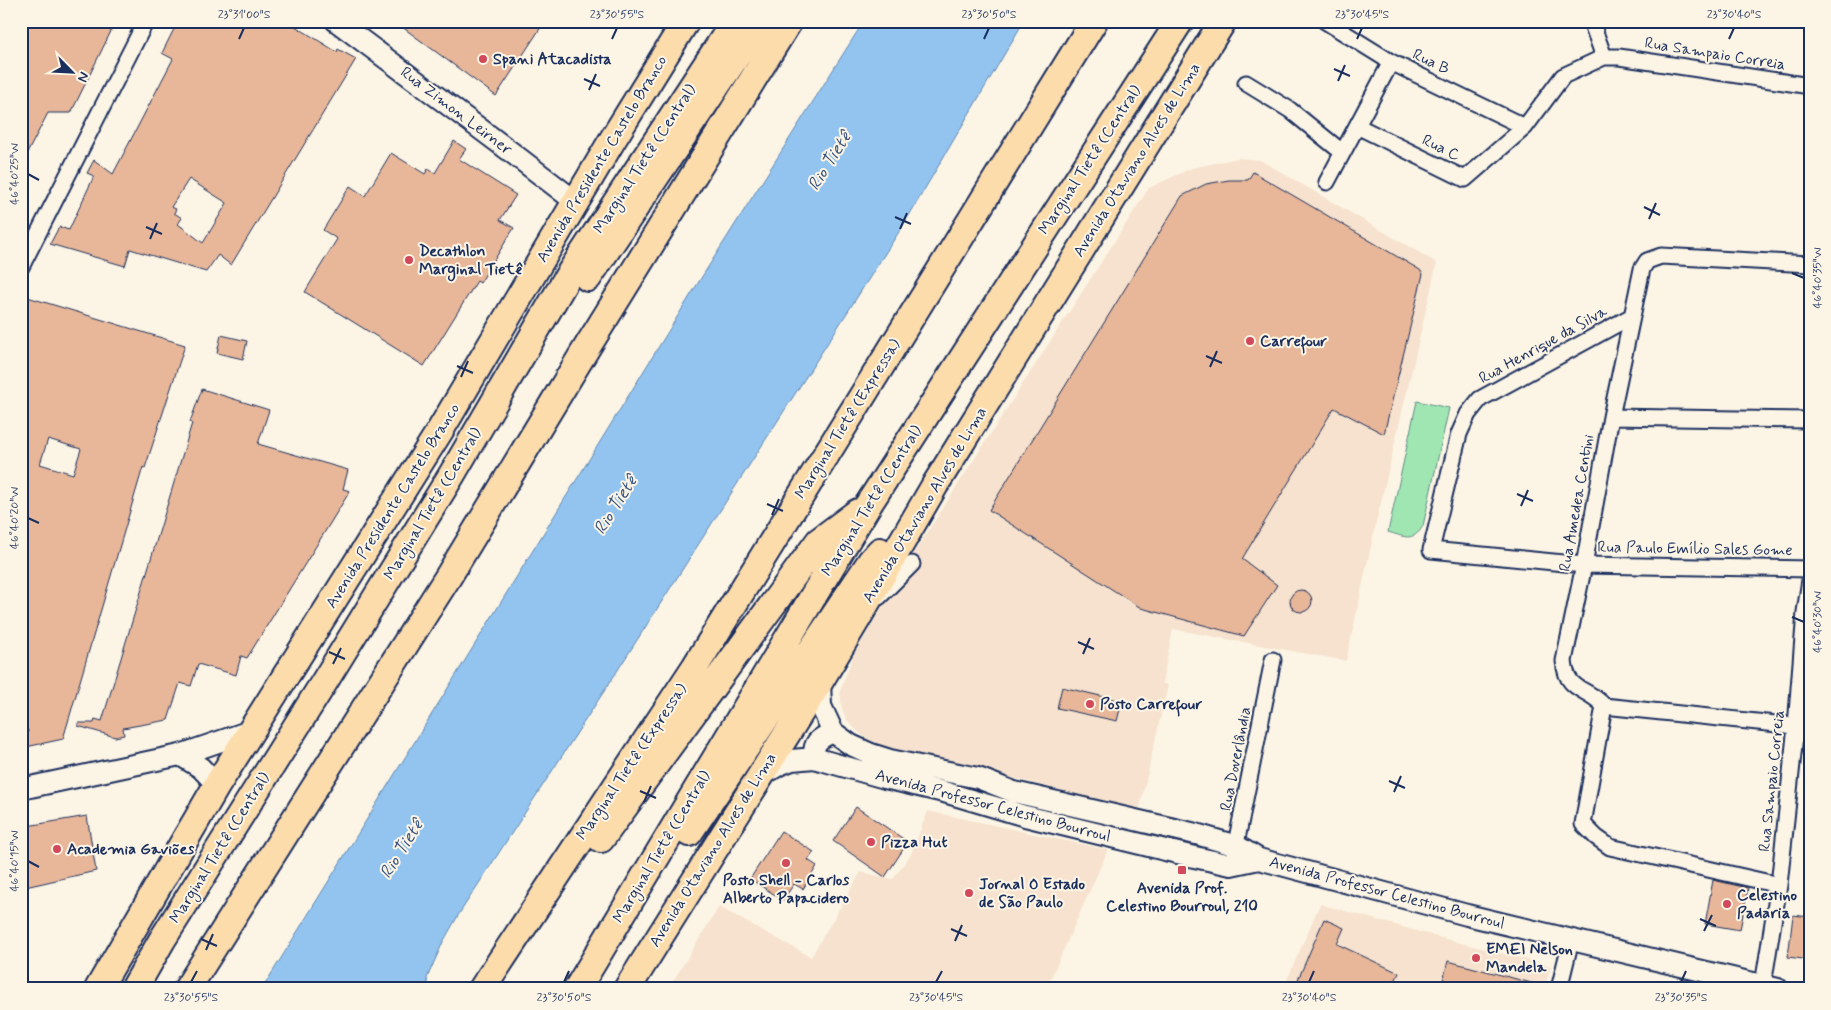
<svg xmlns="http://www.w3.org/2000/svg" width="1831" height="1010" viewBox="0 0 1831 1010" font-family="Mynerve,sans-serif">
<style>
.built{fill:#f6e2ce}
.green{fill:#a0e6b2;stroke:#5e8a88}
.water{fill:#92c4ef;stroke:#6288b5}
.building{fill:#e8b799;stroke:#1b2f5e;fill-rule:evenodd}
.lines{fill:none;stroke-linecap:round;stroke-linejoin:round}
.street-casing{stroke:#1b2f5e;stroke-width:19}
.secondary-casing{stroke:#1b2f5e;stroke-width:24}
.highway-casing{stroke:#1b2f5e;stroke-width:30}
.street{stroke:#fcf5e5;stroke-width:15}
.secondary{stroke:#fcf5e5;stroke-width:20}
.highway{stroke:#fddcac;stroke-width:26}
.ticks{fill:none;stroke:#1b2f5e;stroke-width:2}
.poi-dot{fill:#d1495b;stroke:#fcf5e5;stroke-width:2}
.labels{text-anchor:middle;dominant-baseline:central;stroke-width:4;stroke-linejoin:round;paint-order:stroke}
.street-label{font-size:16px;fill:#1b2f5e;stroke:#fcf5e5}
.poi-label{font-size:16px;font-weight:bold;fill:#1b2f5e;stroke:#fcf5e5;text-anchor:start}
.water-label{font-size:18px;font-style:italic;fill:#395482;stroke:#fcf5e5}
.neatline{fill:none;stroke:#1b2f5e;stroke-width:2}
.ticks-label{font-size:12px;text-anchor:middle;fill:#1b2f5e}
</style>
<rect width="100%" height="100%" fill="#fcf5e5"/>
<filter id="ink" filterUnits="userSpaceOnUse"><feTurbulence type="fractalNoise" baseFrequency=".02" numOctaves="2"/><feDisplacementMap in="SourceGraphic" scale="10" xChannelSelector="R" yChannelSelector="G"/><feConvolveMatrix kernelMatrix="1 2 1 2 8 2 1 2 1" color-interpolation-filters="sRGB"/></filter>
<g filter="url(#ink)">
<!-- built -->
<path class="built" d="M1238 158 1260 160 1437 263 1376 523 1346 661 1173 629 1162 683 1168 685 1139 811 1029 782 892 750 866 738 857 731 847 720 842 709 840 691 853 657 903 570 1149 188 1192 168Z
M928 811 1108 850 1046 989H668L719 907 811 957 861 872 893 879 911 854Z
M1320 904 1438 937 1551 966 1544 989H1283Z"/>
<!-- green -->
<path class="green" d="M1417 401 1449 408 1423 526C1413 543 1403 536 1388 532Z"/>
<!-- water -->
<path class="water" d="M864 21H1024L904 224 614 676 459 914 443 942 427 978 428 984 435 989H262L703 275Z"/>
<!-- building -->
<path class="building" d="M21 21H116L71 113H48L21 165Z
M178 21H287L337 52 338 49 356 59 231 265 218 255 206 272 130 249 125 266 50 244 59 227 69 230 94 176 87 173 94 160 113 174 173 59 162 53ZM189 179 227 203 203 243 178 224 182 218 174 213 176 209 171 207Z
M394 21H545L496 96Z
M454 141 466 149 459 159 516 195 500 220 514 228 480 283 477 281 424 366 305 292 337 239 323 230 350 186 365 196 391 153 425 174 428 169 435 173Z
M1253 172 1420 270 1423 274 1384 434 1334 408 1242 559 1277 585 1244 636 1141 608 989 510 1182 196 1206 184 1229 180H1248Z
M21 295 185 345 145 468 143 467 63 739 26 747 28 730 21 728ZM48 439 81 449 73 474 40 464Z
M221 335 247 341 243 359 217 353Z
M202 389 269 410 258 444 348 470 343 489 350 491 247 658 241 656 236 675 198 664 191 686 180 683 168 720 123 728 124 735 115 737 78 726V723H94L95 719 102 721 192 423 190 422Z
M1290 601a11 11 0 1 1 22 0a11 11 0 1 1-22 0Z
M1062 687 1122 701 1117 721 1057 708Z
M856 807 908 842 885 877 833 841Z
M87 816 96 871 21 888V827Z
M781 831 814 852 808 860 817 866 803 889 794 884 783 900 750 879Z
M1713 880 1748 888 1740 930 1705 924Z
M1793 915 1810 917V960L1788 957Z
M1324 919 1344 928 1337 944 1399 973 1391 989H1294Z
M1448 961 1539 985 1538 989H1441Z"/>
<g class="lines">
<defs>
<path id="street" d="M1325 21 1391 62 1525 127
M1591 21 1604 57
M1246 83 1290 110 1342 152
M1357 126 1465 179 1525 127 1563 76 1604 57H1619L1810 86
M1327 182 1391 62
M21 267 146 21
M1632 316 1480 399 1468 414 1459 434 1431 550 1584 565 1810 569
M1611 417 1810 420
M879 597 912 564
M1604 706 1583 824 1596 837 1610 847 1779 885
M1796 726 1604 706C1586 686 1567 693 1564 661L1584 565 1611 417 1642 269 1647 261 1661 256 1810 264
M1234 854 1273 660
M1763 985 1779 885 1796 726 1805 612 1810 580
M1559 989 1571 940"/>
<path id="secondary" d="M336 21 515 155 576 202
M820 681 821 706 833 732 851 745 871 754 890 760 978 778 1014 792 1196 834 1237 846 1259 859 1467 915 1778 989
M180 755 201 768 217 785
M814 758C813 742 818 739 833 732
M761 776 779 765 792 760 814 758 885 778 944 792 1025 816 1190 856 1231 865 1259 859
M21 789 180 755 253 730"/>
<path id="highway" d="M588 278 760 21
M689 833 871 561 880 551
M601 839 819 541 858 512
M98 989 217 785 441 429 613 139 686 21
M134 989 162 940 323 684 451 476 568 276 735 21
M187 989 448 577 589 344 789 21
M482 989 695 667 1094 21
M577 989 868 505 1180 21
M627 989 820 681 857 619 935 485 1223 21"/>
</defs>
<!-- street casing -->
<use href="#street" class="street-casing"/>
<!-- secondary casing -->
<use href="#secondary" class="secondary-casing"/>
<!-- highway casing -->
<use href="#highway" class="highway-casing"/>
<!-- street -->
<use href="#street" class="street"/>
<!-- secondary -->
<use href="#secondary" class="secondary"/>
<!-- highway -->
<use href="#highway" class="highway"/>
</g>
</g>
<!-- ticks -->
<path class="ticks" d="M239 39 244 28M612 39 617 28M984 39 989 28M1357 39 1362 28M1729 39 1734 28M1334 69 1350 76M584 79 600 86M1338 81 1345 65M589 90 596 74M28 174 39 180M1644 207 1660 215M895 217 911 224M1649 219 1656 203M146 227 162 234M900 229 907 213M150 239 157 223M1792 273 1804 278M1206 356 1222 363M457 366 473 373M1210 367 1217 351M461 377 468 361M1517 494 1533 501M767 504 783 511M1521 506 1528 490M772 515 779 499M28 518 39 523M1792 617 1804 622M1078 642 1094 649M329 652 345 659M1083 654 1090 638M333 664 341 648M1389 781 1405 788M640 791 656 798M1394 792 1401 776M644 802 651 786M28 861 39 867M1700 919 1716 926M951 929 967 936M1704 931 1712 915M201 939 217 946M955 941 962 925M206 950 213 934M191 982 197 971M564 982 569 971M936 982 942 971M1309 982 1314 971M1681 982 1686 971"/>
<!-- markers -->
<g class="poi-dot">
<circle cx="483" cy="59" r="5"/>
<circle cx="409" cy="260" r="5"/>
<circle cx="1250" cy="341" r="5"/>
<circle cx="1090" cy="704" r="5"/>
<circle cx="871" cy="842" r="5"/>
<circle cx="57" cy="849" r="5"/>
<circle cx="786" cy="863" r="5"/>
<rect x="1177" y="865" width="10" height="10" rx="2.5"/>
<circle cx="969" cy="893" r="5"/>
<circle cx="1727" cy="904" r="5"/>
<circle cx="1476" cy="958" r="5"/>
</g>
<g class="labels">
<!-- street labels -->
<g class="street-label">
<text transform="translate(1715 54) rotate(9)">Rua Sampaio Correia</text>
<text transform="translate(1431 62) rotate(26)">Rua B</text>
<text transform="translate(456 111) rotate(37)">Rua Zimon Leirner</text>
<text transform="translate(1441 148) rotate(26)">Rua C</text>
<text transform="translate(602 159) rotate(-59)">Avenida Presidente Castelo Branco</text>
<text transform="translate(645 159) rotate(-57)">Marginal Tietê (Central)</text>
<text transform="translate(1090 160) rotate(-57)">Marginal Tietê (Central)</text>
<text transform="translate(1137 160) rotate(-58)">Avenida Otaviano Alves de Lima</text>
<text transform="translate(1543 345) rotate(-29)">Rua Henrique da Silva</text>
<text transform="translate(848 419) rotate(-58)">Marginal Tietê (Expressa)</text>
<text transform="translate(872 501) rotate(-58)">Marginal Tietê (Central)</text>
<text transform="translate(1577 503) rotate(-80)">Rua Amedea Centini</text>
<text transform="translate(433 504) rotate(-59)">Marginal Tietê (Central)</text>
<text transform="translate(925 505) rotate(-59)">Avenida Otaviano Alves de Lima</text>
<text transform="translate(393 506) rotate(-58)">Avenida Presidente Castelo Branco</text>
<text transform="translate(1695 549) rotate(1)">Rua Paulo Emílio Sales Gome</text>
<text transform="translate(1236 759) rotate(-79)">Rua Doverlândia</text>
<text transform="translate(632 762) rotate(-56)">Marginal Tietê (Expressa)</text>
<text transform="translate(1772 781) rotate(-84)">Rua Sampaio Correia</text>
<text transform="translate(993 806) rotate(15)">Avenida Professor Celestino Bourroul</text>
<text transform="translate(662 847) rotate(-59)">Marginal Tietê (Central)</text>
<text transform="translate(220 848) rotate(-58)">Marginal Tietê (Central)</text>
<text transform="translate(713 850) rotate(-58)">Avenida Otaviano Alves de Lima</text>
<text transform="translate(1387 893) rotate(15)">Avenida Professor Celestino Bourroul</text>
</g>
<!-- poi labels -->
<g class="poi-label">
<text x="493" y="59">Spani Atacadista</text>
<text x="419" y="251">Decathlon<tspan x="419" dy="18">Marginal Tietê</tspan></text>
<text x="1260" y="341">Carrefour</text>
<text x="1100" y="704">Posto Carrefour</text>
<text x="881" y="842">Pizza Hut</text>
<text x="67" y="849">Academia Gaviões</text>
<text x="786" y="880" text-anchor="middle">Posto Shell - Carlos<tspan x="786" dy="18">Alberto Papacidero</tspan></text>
<text x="979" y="884">Jornal O Estado<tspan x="979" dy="18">de São Paulo</tspan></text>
<text x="1182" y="888" text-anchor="middle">Avenida Prof.<tspan x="1182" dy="18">Celestino Bourroul, 210</tspan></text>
<text x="1737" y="895">Celestino<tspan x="1737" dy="18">Padaria</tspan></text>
<text x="1486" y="949">EMEI Nelson<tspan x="1486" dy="18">Mandela</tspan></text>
</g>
<!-- water labels -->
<g class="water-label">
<text transform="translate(830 161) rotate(-58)">Rio Tietê</text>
<text transform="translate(616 505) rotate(-58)">Rio Tietê</text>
<text transform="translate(402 849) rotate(-58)">Rio Tietê</text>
</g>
</g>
<!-- margin -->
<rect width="1831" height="1010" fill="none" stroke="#fcf5e5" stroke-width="55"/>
<!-- north arrow -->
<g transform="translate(72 72) rotate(114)" stroke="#fcf5e5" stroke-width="4" paint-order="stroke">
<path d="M0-4L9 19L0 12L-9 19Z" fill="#1b2f5e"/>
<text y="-8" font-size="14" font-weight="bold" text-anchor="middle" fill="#1b2f5e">N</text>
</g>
<rect x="28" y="28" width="1776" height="954" class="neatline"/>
<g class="ticks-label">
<text x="244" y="18">23°31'00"S</text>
<text x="617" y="18">23°30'55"S</text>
<text x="989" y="18">23°30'50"S</text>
<text x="1362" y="18">23°30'45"S</text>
<text x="1734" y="18">23°30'40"S</text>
<text transform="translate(14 174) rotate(-90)" y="4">46°40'25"W</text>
<text transform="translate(1817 278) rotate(-90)" y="4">46°40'35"W</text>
<text transform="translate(14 518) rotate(-90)" y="4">46°40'20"W</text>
<text transform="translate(1817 622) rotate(-90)" y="4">46°40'30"W</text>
<text transform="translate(14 861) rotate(-90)" y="4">46°40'15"W</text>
<text x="191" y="1001">23°30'55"S</text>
<text x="564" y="1001">23°30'50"S</text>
<text x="936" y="1001">23°30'45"S</text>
<text x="1309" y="1001">23°30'40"S</text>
<text x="1681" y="1001">23°30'35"S</text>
</g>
</svg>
